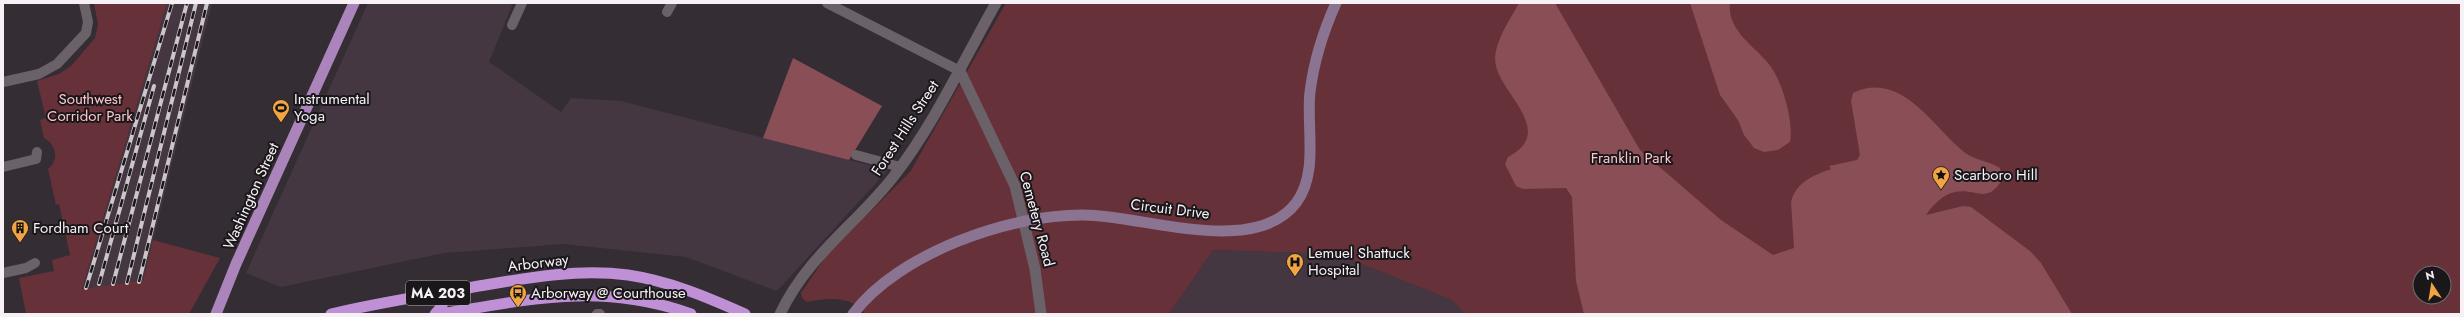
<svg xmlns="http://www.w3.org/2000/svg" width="2464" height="317" viewBox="0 0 2464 317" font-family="Jost,sans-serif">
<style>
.built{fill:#443741}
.green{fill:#673139;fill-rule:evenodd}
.forest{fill:#894e56}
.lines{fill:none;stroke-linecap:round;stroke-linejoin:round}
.minor{stroke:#6b6269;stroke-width:10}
.tertiary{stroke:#6b6269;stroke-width:11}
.secondary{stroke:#8b7392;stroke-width:11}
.primary{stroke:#ab84bb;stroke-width:11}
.trunk{stroke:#c090d6;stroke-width:11}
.rail-casing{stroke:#ccc6cb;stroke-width:4}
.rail{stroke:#1a171a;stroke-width:2.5;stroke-dasharray:8;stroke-linecap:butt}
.labels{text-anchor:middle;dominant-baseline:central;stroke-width:4;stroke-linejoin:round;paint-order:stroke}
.shield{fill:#1a171a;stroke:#b5b0b4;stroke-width:1}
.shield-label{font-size:14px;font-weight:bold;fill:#f7f1f6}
.park-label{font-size:15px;fill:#fdc4ca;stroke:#1a171a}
.poi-label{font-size:15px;fill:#f7f1f6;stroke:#1a171a;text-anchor:start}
.street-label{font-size:15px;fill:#f7f1f6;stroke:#1a171a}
</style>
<rect width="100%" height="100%" fill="#352d34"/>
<!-- built -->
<path class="built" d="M167 3H212L143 280 82 289Z
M368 3H513L489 62 561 112 571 98 621 101 888 170 777 291 686 257 563 244 444 253 281 287 246 273Z
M1213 250 1337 254 1452 300 1465 314H1169Z"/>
<!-- green -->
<path class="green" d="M94 3H167L82 289 143 280 153 240 220 258 189 314H26L19 278 54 271 52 260 70 255 59 204 56 205 48 169C59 160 57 145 44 138L40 120 46 118 37 81 59 74 72 65 95 38 98 24Z
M1006 3H2461V314H1465L1452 300 1337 254 1213 250 1169 314H865C854 295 825 298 807 302L802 298 801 293 826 256 910 172ZM2420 273H2444V297H2420Z"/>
<!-- forest -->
<path class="forest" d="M1519 3H1555L1640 150 1721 220 1773 255 1794 248 1791 202C1796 182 1814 175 1831 169L1829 166 1857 160 1860 155 1851 101 1853 93C1901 70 1932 126 1964 152 1974 160 1989 161 2000 168L2002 180C1986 205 1977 188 1955 192 1943 194 1932 206 1926 215L1963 206 1971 207 2030 251 2041 263 2072 314H1584L1576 281 1572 197 1566 188 1523 189 1516 186 1505 164 1508 157C1556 132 1503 96 1496 66 1491 46 1510 20 1519 3Z
M1690 3H1730C1727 30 1753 45 1768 63 1782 79 1794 122 1790 142L1778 150 1764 152 1754 148 1744 135 1738 120 1720 95Z
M793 58 882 106 849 160 763 138Z"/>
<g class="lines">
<!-- minor -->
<path class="minor" d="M827 3 960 71
M667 12 672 3
M512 25 522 3
M3 82 39 74 57 64 86 33 88 22 84 3
M856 155 900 167
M3 167 36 159 37 152
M3 273 26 268 35 263
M597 314H600"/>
<!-- tertiary -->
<path class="tertiary" d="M960 71 1015 186 1035 269 1041 314
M780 314C808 255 856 225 894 176 935 123 963 61 996 3"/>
<!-- secondary -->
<path class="secondary" d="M853 314C899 253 1010 214 1084 215 1142 215 1254 258 1296 203 1319 173 1306 126 1310 92 1314 60 1323 32 1336 3"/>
<!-- primary -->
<path class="primary" d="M216 314 236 264 354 3"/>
<!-- trunk -->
<path class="trunk" d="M331 314C376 303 422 296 468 288 521 279 574 268 628 275 669 281 707 297 745 314
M435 314 442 306 443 292
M441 314C531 299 601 282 691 314"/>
<defs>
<path id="rail" d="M139 282 207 3
M127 283 196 3
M99 284 154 86
M113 284 187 3
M86 288 172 3"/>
</defs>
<!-- rail casing -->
<use href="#rail" class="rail-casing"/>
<!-- rail -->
<use href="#rail" class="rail"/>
</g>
<!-- icons -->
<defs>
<symbol id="stadium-pin" viewBox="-11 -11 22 30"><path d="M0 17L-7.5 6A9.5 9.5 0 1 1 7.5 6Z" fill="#f3a442" stroke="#1a171a"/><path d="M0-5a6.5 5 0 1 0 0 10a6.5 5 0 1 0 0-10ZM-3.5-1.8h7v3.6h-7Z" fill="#111"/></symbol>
<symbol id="sight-pin" viewBox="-11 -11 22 30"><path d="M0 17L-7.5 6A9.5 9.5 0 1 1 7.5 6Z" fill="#f3a442" stroke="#1a171a"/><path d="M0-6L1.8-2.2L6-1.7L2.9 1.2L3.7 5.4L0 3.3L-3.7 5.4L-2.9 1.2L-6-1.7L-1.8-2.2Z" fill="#111"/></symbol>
<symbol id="building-pin" viewBox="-11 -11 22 30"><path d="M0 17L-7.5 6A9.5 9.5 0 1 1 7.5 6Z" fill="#f3a442" stroke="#1a171a"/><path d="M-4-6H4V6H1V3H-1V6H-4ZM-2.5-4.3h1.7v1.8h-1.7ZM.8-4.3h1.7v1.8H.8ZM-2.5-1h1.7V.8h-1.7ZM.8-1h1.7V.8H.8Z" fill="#111"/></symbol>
<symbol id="hospital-pin" viewBox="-11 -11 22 30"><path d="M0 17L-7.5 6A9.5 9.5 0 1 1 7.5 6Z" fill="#f3a442" stroke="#1a171a"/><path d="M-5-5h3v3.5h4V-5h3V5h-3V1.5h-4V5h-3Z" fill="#111"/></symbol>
<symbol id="bus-pin" viewBox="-11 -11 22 30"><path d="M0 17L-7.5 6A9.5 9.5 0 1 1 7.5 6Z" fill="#f3a442" stroke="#1a171a"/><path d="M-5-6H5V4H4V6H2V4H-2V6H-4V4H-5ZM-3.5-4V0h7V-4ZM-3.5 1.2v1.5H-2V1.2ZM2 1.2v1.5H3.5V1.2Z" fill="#111"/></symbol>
</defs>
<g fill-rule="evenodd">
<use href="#stadium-pin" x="271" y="98" width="20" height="27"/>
<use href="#sight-pin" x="1931" y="165" width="20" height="27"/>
<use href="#building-pin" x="10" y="218" width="20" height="27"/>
<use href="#hospital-pin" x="1285" y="252" width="20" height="27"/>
<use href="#bus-pin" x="508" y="283" width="20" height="27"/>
</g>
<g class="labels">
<!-- shield labels -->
<rect class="shield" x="406" y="281" width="64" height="24" rx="3"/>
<g class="shield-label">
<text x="438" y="293">MA 203</text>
</g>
<!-- park labels -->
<g class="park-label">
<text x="90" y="99">Southwest<tspan x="90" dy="17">Corridor Park</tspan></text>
<text x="1631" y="158">Franklin Park</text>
</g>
<!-- poi labels -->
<g class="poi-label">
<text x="294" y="99">Instrumental<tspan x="294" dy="17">Yoga</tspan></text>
<text x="1954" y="175">Scarboro Hill</text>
<text x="33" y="228">Fordham Court</text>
<text x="1308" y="253">Lemuel Shattuck<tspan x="1308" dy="17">Hospital</tspan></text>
<text x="531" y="293">Arborway @ Courthouse</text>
</g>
<!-- street labels -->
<g class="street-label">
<text transform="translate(905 128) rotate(-57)">Forest Hills Street</text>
<text transform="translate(251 196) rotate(-66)">Washington Street</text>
<text transform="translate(1170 209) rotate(7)">Circuit Drive</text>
<text transform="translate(1037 219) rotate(75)">Cemetery Road</text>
<text transform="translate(538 263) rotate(-7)">Arborway</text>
</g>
</g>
<!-- border -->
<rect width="2464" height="317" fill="none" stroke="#f7f1f6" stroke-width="8"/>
<!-- north arrow -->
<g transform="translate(2432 285) rotate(348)"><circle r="19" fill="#1a171a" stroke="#726e72"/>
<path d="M0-3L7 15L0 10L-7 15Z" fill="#f3a442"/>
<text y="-6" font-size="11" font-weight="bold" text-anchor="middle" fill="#f7f1f6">N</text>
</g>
</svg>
